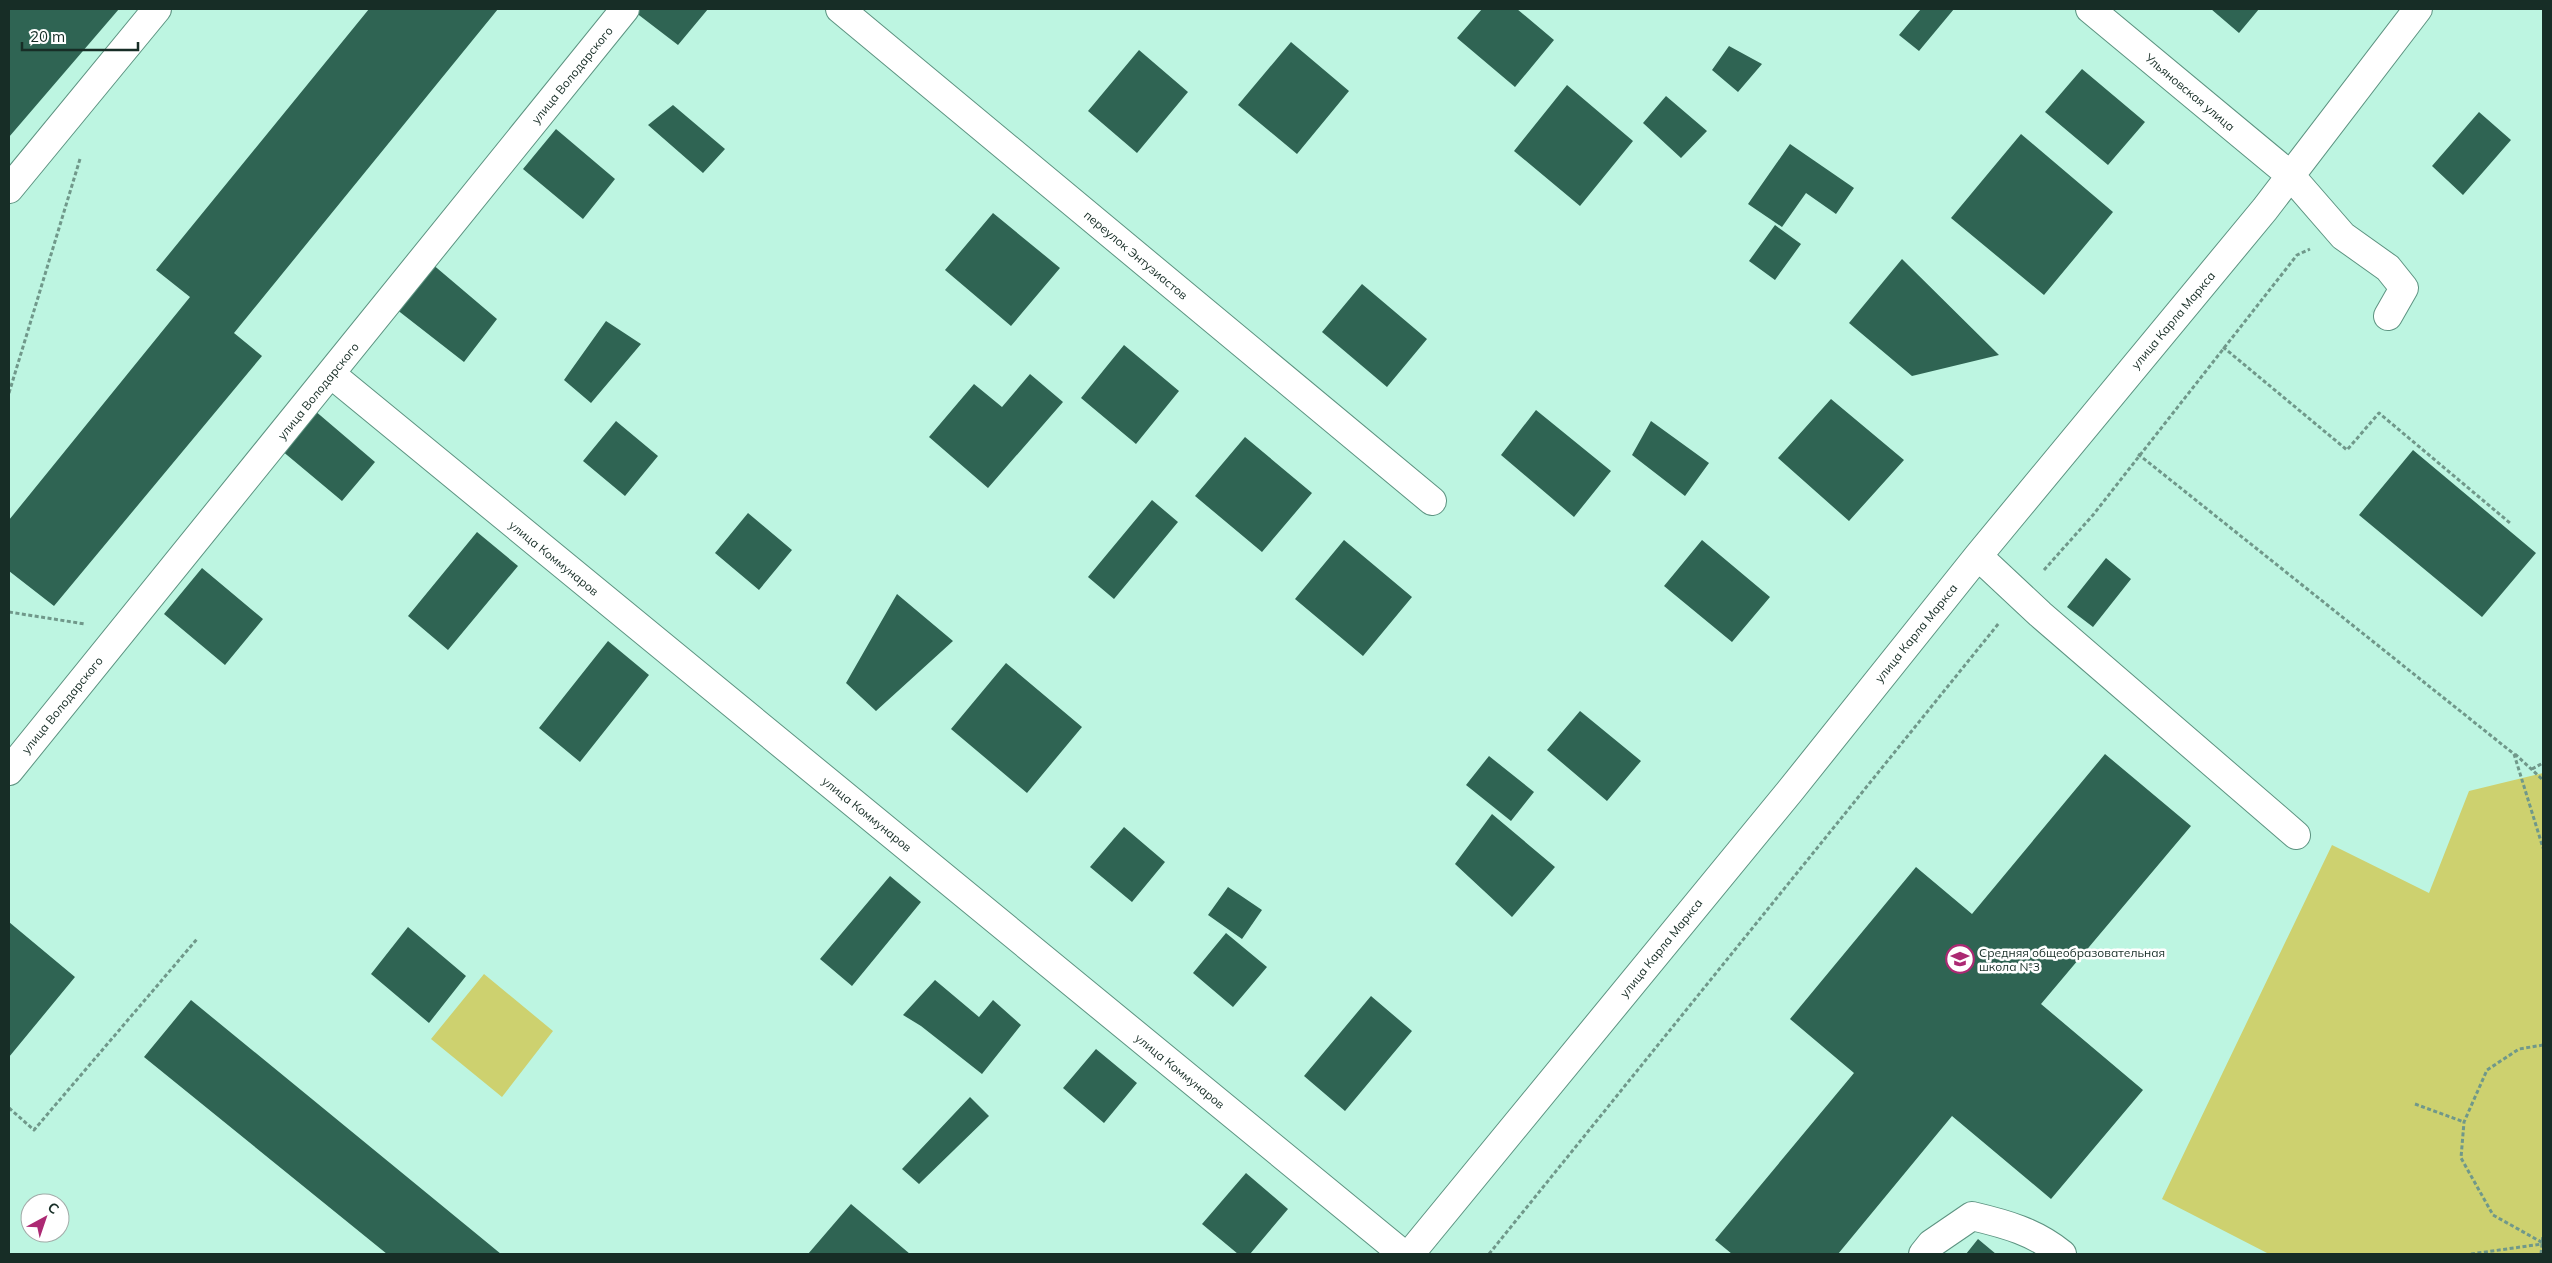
<svg xmlns="http://www.w3.org/2000/svg" width="2552" height="1263" viewBox="0 0 2552 1263" font-family="Mulish,sans-serif">
<style>
.green{fill:#cdd16f}
.building{fill:#2f6453}
.lines{fill:none;stroke-linecap:round;stroke-linejoin:round}
.minor-casing{stroke:#5d9381;stroke-width:30}
.path{stroke:#70988a;stroke-width:3;stroke-dasharray:4 2.5;stroke-linecap:butt}
.minor{stroke:#fff;stroke-width:28}
.labels{text-anchor:middle;dominant-baseline:central;stroke-width:5;stroke-linejoin:round;paint-order:stroke}
.street-label{font-size:12px;fill:#172d26;stroke:#fff}
.poi-label{font-size:12px;fill:#172d26;stroke:#fff;text-anchor:start}
</style>
<rect width="100%" height="100%" fill="#bdf5e1"/>
<!-- green -->
<path class="green" d="M2543 773V1254H2269L2162 1199 2332 845 2429 893 2469 791Z
M484 974 553 1031 502 1097 431 1039Z"/>
<!-- building -->
<path class="building" d="M9 9H119L9 137Z
M369 9H498L234 333 262 356 54 606 9 571V520L190 297 156 270Z
M631 9H708L678 45Z
M1482 9H1517L1554 40 1515 87 1457 38Z
M1921 9H1954L1919 51 1899 35Z
M2211 9H2259L2239 33Z
M1291 42 1349 91 1297 154 1238 105Z
M1729 46 1762 64 1738 92 1712 70Z
M1139 50 1188 92 1137 153 1088 111Z
M2082 69 2145 122 2108 165 2045 112Z
M1567 85 1633 141 1580 206 1514 151Z
M1666 96 1707 131 1681 158 1643 123Z
M673 105 725 149 703 173 648 125Z
M2479 112 2511 140 2463 195 2432 166Z
M556 129 615 179 583 219 523 169Z
M2021 134 2113 212 2044 295 1951 218Z
M1790 144 1854 188 1836 214 1806 193 1782 227 1748 204Z
M993 213 1060 268 1011 326 945 270Z
M1775 225 1801 244 1775 280 1749 261Z
M1902 259 1999 355 1912 376 1849 323Z
M431 263 497 319 464 362 396 309Z
M1362 284 1427 339 1387 387 1322 332Z
M606 321 641 344 591 403 564 380Z
M1124 345 1179 391 1136 444 1081 398Z
M1030 374 1063 402 988 488 929 437 974 384 1002 407Z
M1831 399 1904 460 1849 521 1778 458Z
M314 410 375 462 342 501 281 450Z
M1536 410 1611 471 1574 517 1501 455Z
M616 421 658 456 625 496 583 461Z
M1651 421 1709 463 1685 496 1632 455Z
M1245 437 1312 493 1262 552 1195 496Z
M2413 450 2536 553 2482 617 2359 515Z
M1152 500 1178 522 1114 599 1088 577Z
M748 513 792 550 759 590 715 553Z
M477 532 518 566 448 650 408 616Z
M1344 540 1412 597 1363 656 1295 599Z
M1702 540 1770 597 1732 642 1664 586Z
M2106 558 2131 579 2093 627 2067 607Z
M202 568 263 619 225 665 164 614Z
M897 594 953 641 876 711 846 683Z
M608 641 649 675 580 762 539 728Z
M1006 663 1082 727 1027 793 951 729Z
M1580 711 1641 761 1607 801 1547 750Z
M2105 754 2191 826 2041 1004 2143 1090 2051 1199 1952 1116 1838 1254H1732L1715 1240 1854 1073 1790 1019 1916 867 1972 914Z
M1489 756 1534 792 1511 821 1466 785Z
M1492 814 1555 867 1512 917 1455 864Z
M1124 827 1165 862 1132 902 1090 867Z
M890 876 921 902 852 986 820 959Z
M1228 887 1262 910 1242 939 1208 915Z
M9 922 75 977 9 1057Z
M408 927 466 976 429 1023 371 974Z
M1226 933 1267 967 1233 1007 1193 973Z
M935 980 979 1017 993 1000 1021 1025 982 1074 921 1026 903 1015Z
M1371 996 1412 1031 1345 1111 1304 1076Z
M191 1000 501 1254H387L144 1057Z
M1096 1049 1137 1083 1104 1123 1063 1088Z
M970 1097 989 1116 919 1184 902 1169Z
M1246 1173 1288 1209 1250 1254H1238L1202 1224Z
M851 1204 910 1254H808Z
M1978 1239 1996 1254H1966Z"/>
<g class="lines">
<defs>
<path id="minor" d="M840 9 1432 501
M2090 9 2290 175 2343 236 2388 268 2404 288 2388 316
M9 189 157 9
M331 374 1403 1254
M1978 556 2040 614 2296 835
M9 771 625 9
M1410 1254 1790 791 1978 556 2265 209 2418 9
M1923 1254 1931 1244 1972 1216C2006 1224 2035 1232 2062 1254"/>
</defs>
<!-- minor casing -->
<use href="#minor" class="minor-casing"/>
<!-- path -->
<path class="path" d="M2223 347 2347 450 2379 413 2510 523
M9 393 80 159
M2138 454 2514 754 2543 848
M2044 570 2093 515 2297 255 2310 249
M9 612 85 624
M2515 754 2543 780
M2532 769 2543 763
M2543 1045 2519 1049 2487 1070 2464 1122 2461 1158 2493 1215 2543 1243
M2415 1104 2464 1122
M9 1108 34 1130 197 939
M1489 1254 1999 623
M2471 1254 2542 1244
M2541 1254 2543 1235"/>
<!-- minor -->
<use href="#minor" class="minor"/>
</g>
<!-- icons -->
<defs>
<symbol id="school-ring" viewBox="-11 -11 22 22"><circle r="9.5" fill="#fff" stroke="#ac2973" stroke-width="1.5"/><path d="M0-5L7-2L0 1L-7-2ZM-4 1L0 2.5L4 1V4Q0 6-4 4Z" fill="#ac2973"/></symbol>
</defs>
<g fill-rule="evenodd">
<use href="#school-ring" x="1944" y="943" width="32" height="32"/>
</g>
<g class="labels">
<!-- street labels -->
<g class="street-label">
<text transform="translate(572 75) rotate(-51)">улица Володарского</text>
<text transform="translate(2190 92) rotate(40)">Ульяновская улица</text>
<text transform="translate(1136 255) rotate(40)">переулок Энтузиастов</text>
<text transform="translate(2173 320) rotate(-50)">улица Карла Маркса</text>
<text transform="translate(318 391) rotate(-51)">улица Володарского</text>
<text transform="translate(554 558) rotate(39)">улица Коммунаров</text>
<text transform="translate(1916 633) rotate(-51)">улица Карла Маркса</text>
<text transform="translate(62 705) rotate(-51)">улица Володарского</text>
<text transform="translate(867 814) rotate(39)">улица Коммунаров</text>
<text transform="translate(1661 948) rotate(-51)">улица Карла Маркса</text>
<text transform="translate(1180 1071) rotate(39)">улица Коммунаров</text>
</g>
<!-- poi labels -->
<g class="poi-label">
<text x="1979" y="952">Средняя общеобразовательная<tspan x="1979" dy="14">школа №3</tspan></text>
</g>
</g>
<!-- border -->
<rect width="2552" height="1263" fill="none" stroke="#172d26" stroke-width="20"/>
<!-- north arrow -->
<g transform="translate(45 1218) rotate(40)"><circle r="24" fill="#ffffff" stroke="#a2aba8"/>
<path d="M0-4L9 19L0 12L-9 19Z" fill="#ac2973"/>
<text y="-8" font-size="14" font-weight="bold" text-anchor="middle" fill="#172d26">С</text>
</g>
<!-- scale -->
<path d="M22 42v8h116v-8" fill="none" stroke="#172d26" stroke-width="2.5"/>
<text x="30" y="42" font-size="15" fill="#172d26" stroke="#ffffff" stroke-width="4" paint-order="stroke">20 m</text>
</svg>
